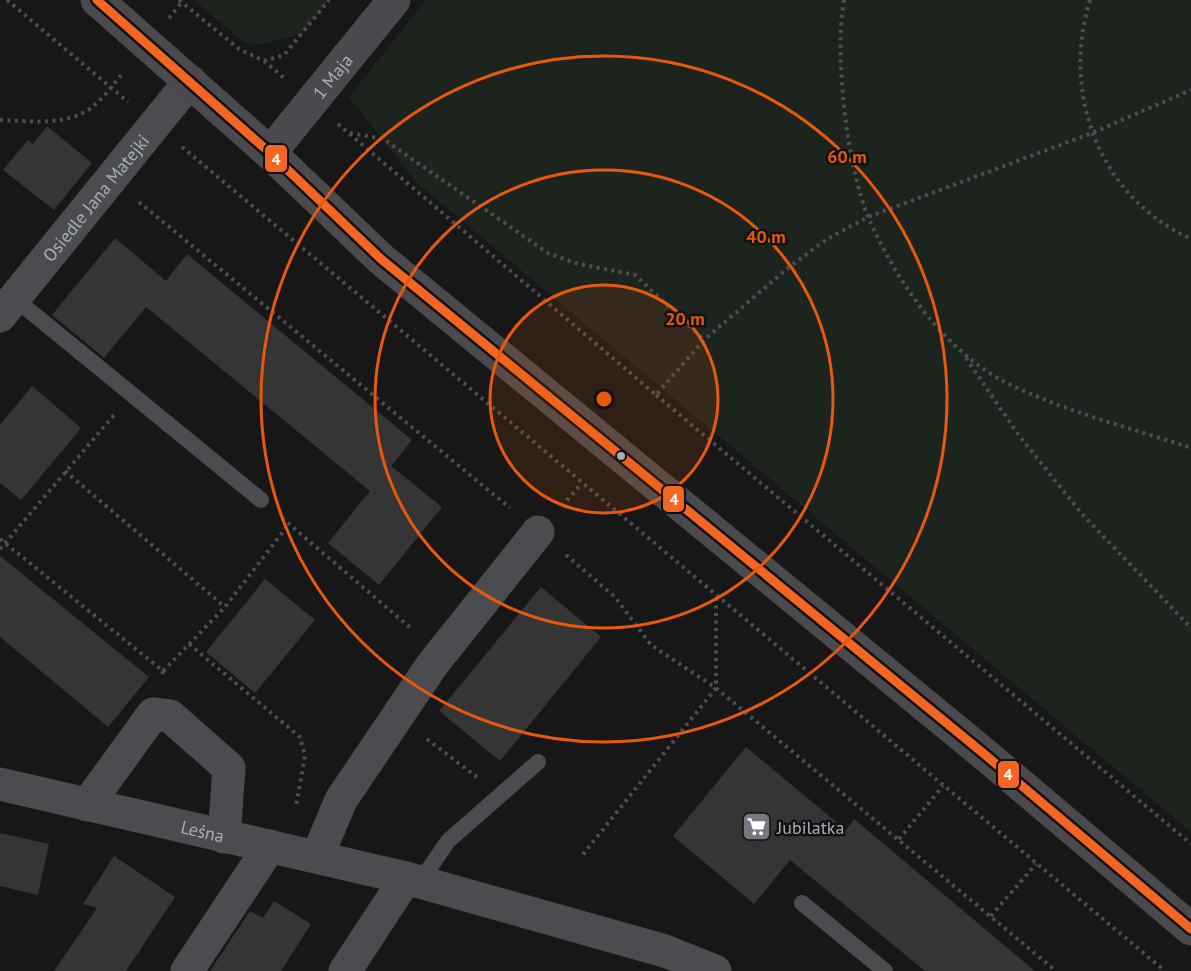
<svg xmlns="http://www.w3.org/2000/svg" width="1191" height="971" viewBox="0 0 1191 971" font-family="'PT Sans',sans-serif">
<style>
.green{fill:#1d241e}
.building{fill:#353536}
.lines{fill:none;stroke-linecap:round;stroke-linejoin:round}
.path{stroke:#4d4e52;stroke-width:4;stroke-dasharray:3 4.5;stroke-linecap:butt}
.lane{stroke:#4b4c50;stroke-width:16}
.street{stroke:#4b4c50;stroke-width:33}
.secondary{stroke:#4a4a4e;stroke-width:33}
.bus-1-casing{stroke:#111113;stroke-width:14}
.bus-1{stroke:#f26522;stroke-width:9}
.ring{fill:none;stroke:#e8590c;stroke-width:3}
.bus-dot{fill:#a8adb8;stroke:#111113;stroke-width:2}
.labels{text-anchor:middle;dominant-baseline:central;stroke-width:5;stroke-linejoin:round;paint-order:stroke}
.street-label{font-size:18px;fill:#a8adb8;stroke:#111113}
.poi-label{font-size:18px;fill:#a8adb8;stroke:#111113;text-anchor:start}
.centre{fill:#e8590c;stroke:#111113;stroke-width:3}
.ring-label{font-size:18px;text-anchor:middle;font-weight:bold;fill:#e8590c;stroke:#111113;stroke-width:5;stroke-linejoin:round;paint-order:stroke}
.line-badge{stroke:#111113;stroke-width:2}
.badge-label{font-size:16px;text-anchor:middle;font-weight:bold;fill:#fff}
</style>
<rect width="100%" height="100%" fill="#171717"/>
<!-- green -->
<path class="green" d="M194 0H329L302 34 262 44 245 43Z
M426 0H1191V832L417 183 349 97Z"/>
<!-- building -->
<path class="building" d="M47 126 92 163 54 210 3 170 28 140 33 144Z
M115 238 166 281 187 254 412 440 391 466 442 507 379 585 328 543 370 491 146 307 104 358 52 315Z
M32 386 81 428 21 500 0 483V425Z
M0 556 149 677 108 727 0 637Z
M265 579 315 620 255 693 206 652Z
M541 587 601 637 500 761 439 711Z
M746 747 846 830 854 819 1035 971H925L790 860 754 904 673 836Z
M0 833 49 844 38 895 0 886Z
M114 856 175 897 126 971H54L97 908 83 904Z
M274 901 311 924 281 971H210L250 911 263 918Z"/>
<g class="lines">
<!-- path -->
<path class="path" d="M7 0 128 102
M179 0 239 49 264 61 284 78
M844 0C834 54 847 168 869 219 897 282 944 351 1007 383 1063 411 1131 428 1191 448
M1090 0C1061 94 1099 197 1191 239
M169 18 182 2
M264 61 284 55 329 0
M0 120C29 121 62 126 88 110 102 101 113 84 124 72
M338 124 656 395 704 340 788 268 827 239 868 217 1092 133 1191 90
M350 133 383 139 548 253 575 263 635 275 704 340
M182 147 1165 971
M139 202 510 508
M966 358 1020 437 1083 515 1191 628
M656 395 1191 844
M65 471 225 607
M562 506 581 484
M282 518 413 630
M0 539 163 671 162 678
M0 549 114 415
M566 555 615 597 651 645 716 688 581 857
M716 598V688L1056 971
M189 644 300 737 305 756 296 806
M163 671 225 607 289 524
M427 739 478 778
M899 839 943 786
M991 916 1036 864"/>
<!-- lane -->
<path class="lane" d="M14 298 261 500
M420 882 448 841 538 762
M802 903 885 971"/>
<!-- street -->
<g class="street">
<path id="s1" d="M0 316 190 81"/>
<path id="s2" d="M0 784 406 878 665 951 715 971"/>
<path d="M87 805 153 714 170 716 229 768 224 837"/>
<path d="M317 857 341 800 432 665 538 532"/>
<path d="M187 971 270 846"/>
<path d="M345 971 406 878"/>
</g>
<!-- secondary -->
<g class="secondary">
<path d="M97 0 270 153 381 259 983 753 1191 929"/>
<path id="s3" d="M270 153 394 0"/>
</g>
<defs>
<path id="bus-1" d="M97 0 270 153 381 259 983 753 1191 929"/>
</defs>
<!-- bus-1 casing -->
<use href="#bus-1" class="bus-1-casing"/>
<!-- bus-1 -->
<use href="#bus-1" class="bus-1"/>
</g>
<!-- distance rings -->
<circle cx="604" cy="399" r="114" fill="#e8590c" fill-opacity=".12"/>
<g class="ring">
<circle cx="604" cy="399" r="114"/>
<circle cx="604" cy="399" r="229"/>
<circle cx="604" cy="399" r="343"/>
</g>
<!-- icons -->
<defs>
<symbol id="supermarket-square" viewBox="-11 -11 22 22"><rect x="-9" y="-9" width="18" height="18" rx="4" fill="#757880" stroke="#111113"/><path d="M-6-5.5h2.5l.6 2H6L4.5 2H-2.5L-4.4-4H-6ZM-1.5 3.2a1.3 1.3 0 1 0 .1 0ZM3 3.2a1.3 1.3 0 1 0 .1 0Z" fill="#fff"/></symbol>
</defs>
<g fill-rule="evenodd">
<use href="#supermarket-square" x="740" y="810" width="33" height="33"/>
</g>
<!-- markers -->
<circle class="bus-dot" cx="621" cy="456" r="5"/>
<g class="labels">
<!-- street labels -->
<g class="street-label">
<text stroke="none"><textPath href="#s3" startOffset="99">1 Maja</textPath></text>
<text stroke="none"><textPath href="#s1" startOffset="152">Osiedle Jana Matejki</textPath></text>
<text stroke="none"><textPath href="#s2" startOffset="208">Leśna</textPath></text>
</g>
<!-- poi labels -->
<g class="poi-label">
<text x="777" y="827">Jubilatka</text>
</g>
</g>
<circle cx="604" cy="399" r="9" class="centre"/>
<g class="ring-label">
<text x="847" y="163">60 m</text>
<text x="766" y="243">40 m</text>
<text x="685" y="325">20 m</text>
</g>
<g class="line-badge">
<rect x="264" y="144" width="24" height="29" rx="6" fill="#f26522"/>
<rect x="662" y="485" width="23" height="28" rx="6" fill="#f26522"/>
<rect x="997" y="760" width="23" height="29" rx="6" fill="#f26522"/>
</g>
<g class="badge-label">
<text x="276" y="165">4</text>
<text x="674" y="505">4</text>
<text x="1008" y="780">4</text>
</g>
</svg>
